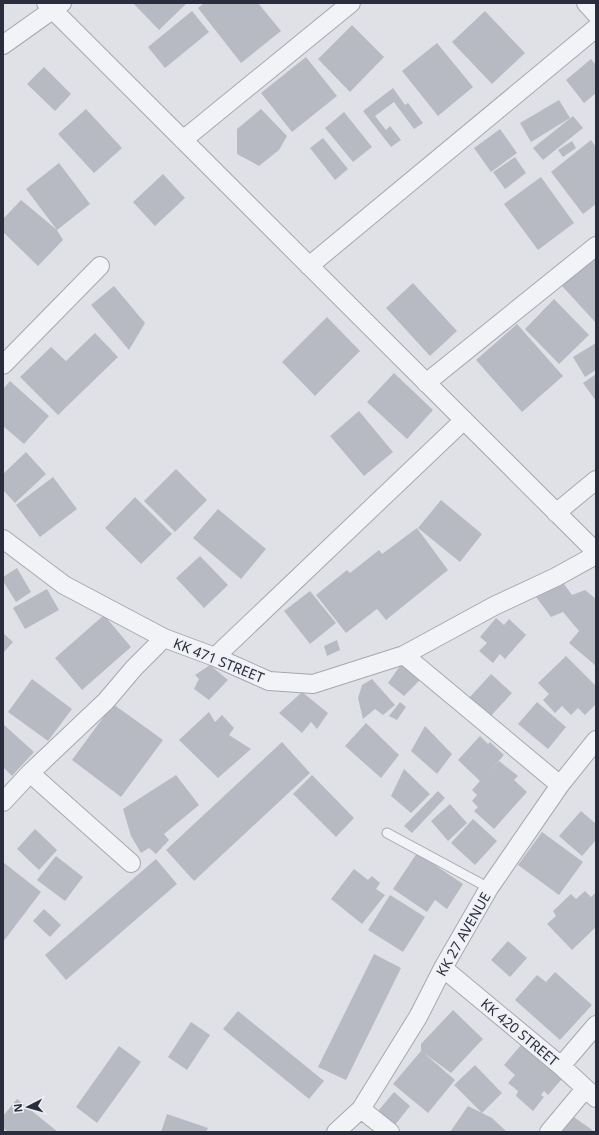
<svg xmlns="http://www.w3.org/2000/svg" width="599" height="1135" viewBox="0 0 599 1135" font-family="'Noto Sans',sans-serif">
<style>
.building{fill:#b8bac3}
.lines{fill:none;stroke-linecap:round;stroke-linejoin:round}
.lane-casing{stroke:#a6a7b1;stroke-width:11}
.street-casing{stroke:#a6a7b1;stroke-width:20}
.lane{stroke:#f2f3f6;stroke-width:9}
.street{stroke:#f2f3f6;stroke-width:18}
.labels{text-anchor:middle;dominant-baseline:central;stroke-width:3.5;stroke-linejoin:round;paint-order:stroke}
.street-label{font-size:14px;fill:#2a2d3d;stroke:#eff0f5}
</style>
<rect width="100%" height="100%" fill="#e0e1e7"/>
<!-- building -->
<path class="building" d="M133 3H187L159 30Z
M204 3H258L281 31 241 63 198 8Z
M192 11 209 32 165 68 148 47Z
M485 11 525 53 492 84 452 42Z
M352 25 384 57 350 92 318 59Z
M437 43 473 87 438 116 402 71Z
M306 57 337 96 292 132 261 93Z
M591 59 596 65V93L584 103 566 80Z
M44 67 71 94 55 111 27 84Z
M393 88 405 105 408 103 423 123 414 129 394 102 375 116 386 130 390 126 401 140 391 147 363 111Z
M559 100 570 118 531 142 520 123Z
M86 109 122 148 94 173 58 134Z
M261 109 287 136 279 150 259 166 237 154V129Z
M344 112 372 147 353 162 325 128Z
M573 116 583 128 543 160 533 148Z
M500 129 517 153 491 172 474 148Z
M323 138 348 169 335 180 310 148Z
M591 140 596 147V204L583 214 551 172Z
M572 141 576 148 563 157 558 150Z
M515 157 526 173 505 189 493 172Z
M59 163 90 204 57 230 26 189Z
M163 174 185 198 155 226 133 202Z
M541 177 574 223 538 250 504 204Z
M21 200 57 230 63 240 38 266 3 232V219Z
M596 254V323L562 286Z
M413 283 457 331 430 356 386 308Z
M114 286 145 323 129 350 91 305Z
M554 299 589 335 559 364 525 329Z
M327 317 360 351 315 396 282 362Z
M517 324 563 376 522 412 476 360Z
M95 333 118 357 58 415 20 377 51 347 66 361Z
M596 343V370L585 377 573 357Z
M394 373 433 410 407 439 367 402Z
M596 374V401L583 383Z
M10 381 49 416 24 444 3 426V389Z
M359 411 393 452 364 476 330 436Z
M26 452 46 474 15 503 3 490V474Z
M176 469 207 500 175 532 144 501Z
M53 477 77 509 40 537 16 505Z
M135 497 172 534 141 564 105 528Z
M441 500 482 534 460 562 418 528Z
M218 509 266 549 241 579 193 538Z
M417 528 448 570 386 620 377 609 346 633 316 595 347 570 350 573 379 550 382 554Z
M200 556 228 585 204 608 176 578Z
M17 568 31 592 16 602 3 581V577Z
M559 577 572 595 585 590 596 599V666L569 643 579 631 563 612 551 617 536 597Z
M47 589 59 610 25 629 13 608Z
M310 591 336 623 310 644 284 611Z
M104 615 131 647 82 690 55 658Z
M496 618 504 625 509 619 526 635 505 659 500 654 493 663 479 651 487 643 480 637Z
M3 633 13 642 3 653Z
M337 640 340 650 327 656 324 646Z
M566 656 596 686V697L595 698 596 699V704L585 715 578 708 571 715 562 706 555 713 543 700 549 694 538 683Z
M402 663 420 680 404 696 388 683Z
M210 665 228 680 209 700 194 689 199 679 195 675Z
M491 674 512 693 489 718 468 699Z
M32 679 72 709 48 741 8 712Z
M372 679 395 705 383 715 375 709 363 719 358 698 362 685Z
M302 692 328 713 317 729 311 722 302 733 279 713Z
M400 702 406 707 397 720 389 716Z
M537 702 566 727 548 749 518 724Z
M113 704 163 740 121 797 72 760Z
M209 712 215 722 222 715 234 728 229 735 251 749 218 778 179 740Z
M366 723 399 755 381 778 345 746Z
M3 724 34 752 12 776 3 767Z
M425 726 452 754 437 774 411 751Z
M480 736 488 744 490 742 504 755 487 774 499 761 518 776 514 780 527 792 494 829 474 811 478 807 472 801 477 795 472 790 480 781 458 760Z
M282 742 310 773 194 881 166 850Z
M404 769 430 794 411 813 391 796Z
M176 775 199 805 164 834 169 840 156 854 149 848 141 853 131 836 123 809Z
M312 775 354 818 336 837 293 794Z
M438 791 445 798 412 833 404 826Z
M450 804 467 823 448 841 431 821Z
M581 811 596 824V840L582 856 559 836Z
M473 819 497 841 475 865 451 843Z
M35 829 57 850 39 870 17 849Z
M542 832 583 862 559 895 518 865Z
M417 853 463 884 447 909 435 900 427 912 393 889Z
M56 856 83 877 65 901 37 880Z
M156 859 177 884 66 980 45 955Z
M3 862 41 892 3 942Z
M354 869 368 880 372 876 380 883 376 889 385 895 362 924 331 899Z
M585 891 591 897 596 892V927L572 950 547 924 556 916 553 911 571 894 576 899Z
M390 895 425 917 403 952 368 930Z
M44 909 61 925 50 937 33 921Z
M508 941 527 958 510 977 491 960Z
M374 954 401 968 346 1080 318 1067Z
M555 972 592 1005 560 1040 515 1000 537 975 546 982Z
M453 1010 483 1039 451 1073 424 1053 455 1080 428 1113 393 1084 421 1051V1044Z
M238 1011 324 1081 309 1099 223 1029Z
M191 1022 210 1035 187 1070 168 1057Z
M527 1038 568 1072 548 1095 544 1091 541 1095 544 1097 533 1111 516 1096 518 1091 508 1083 515 1075 504 1065Z
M119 1046 141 1062 97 1123 76 1107Z
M475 1065 502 1093 482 1113 454 1085Z
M394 1092 410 1106 395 1125 378 1111Z
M17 1099 58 1132H8L3 1128V1116Z
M468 1106 492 1118 507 1132H450Z
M167 1114 208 1128 206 1132H161Z
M571 1115 595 1132H559Z"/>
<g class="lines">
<defs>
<path id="lane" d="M387 833 489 888"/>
<path id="street" d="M46 3 596 552
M586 3 596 14
M3 45 62 3
M183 140 351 3
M309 266 596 28
M3 365 100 266
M426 383 596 246
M556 513 596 480
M3 539 64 585 164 638
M404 655 560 785
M215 657 464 420
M30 773 131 863
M3 802 30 773 106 701 134 668 164 638 215 657 269 681 313 684 404 655 494 606 556 577 596 555
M443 968 561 1066 596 1098
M561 1066 596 1025
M361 1109 390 1132
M336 1132 361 1109 418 1017 443 968 489 888 560 785 596 740
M549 1132 585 1089"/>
</defs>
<!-- lane casing -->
<use href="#lane" class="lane-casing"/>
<!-- street casing -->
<use href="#street" class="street-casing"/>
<!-- lane -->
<use href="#lane" class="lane"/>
<!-- street -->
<use href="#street" class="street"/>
</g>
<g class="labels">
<!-- street labels -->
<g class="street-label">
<text transform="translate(219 660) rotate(22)">KK 471 STREET</text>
<text transform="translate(463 934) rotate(-60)">KK 27 AVENUE</text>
<text transform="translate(520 1032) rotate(40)">KK 420 STREET</text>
</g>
</g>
<!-- border -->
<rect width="599" height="1135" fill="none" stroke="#2a2d3d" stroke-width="8"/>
<!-- north arrow -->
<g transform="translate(28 1107) rotate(264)" stroke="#eff0f5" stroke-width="3" paint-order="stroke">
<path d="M0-3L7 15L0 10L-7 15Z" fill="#2a2d3d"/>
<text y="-6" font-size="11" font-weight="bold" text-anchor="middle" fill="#2a2d3d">N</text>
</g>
</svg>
